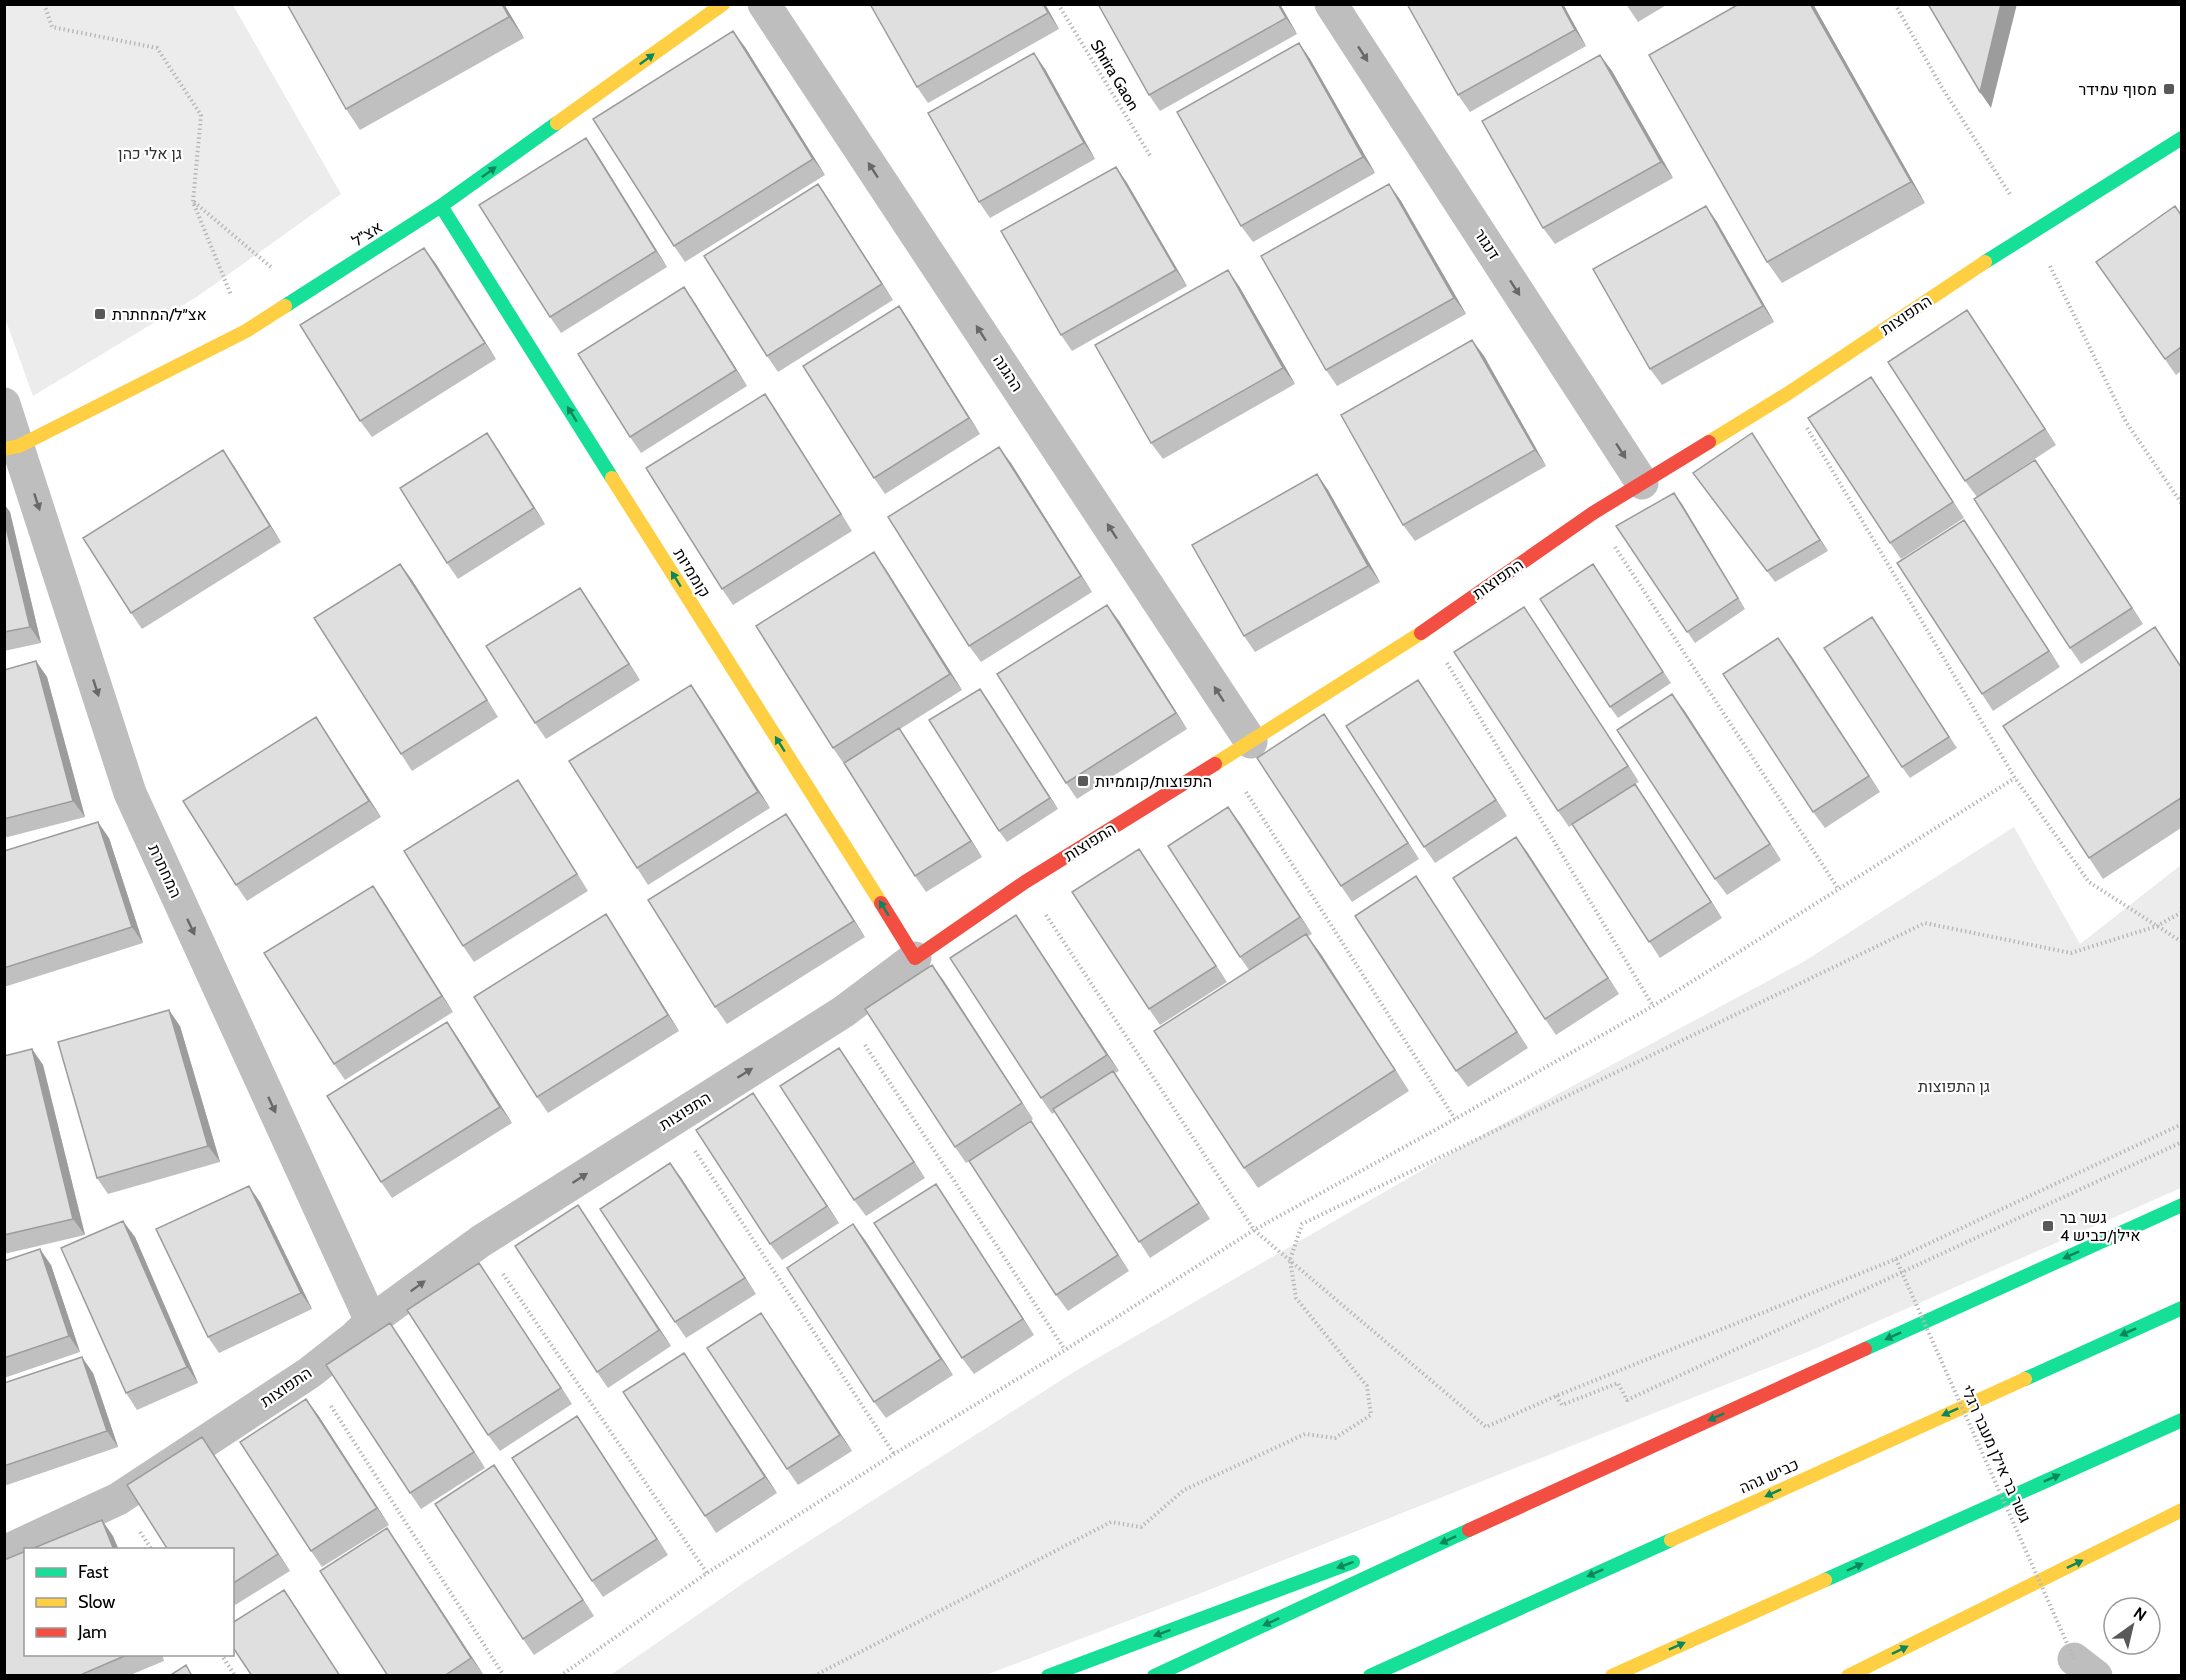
<svg xmlns="http://www.w3.org/2000/svg" width="2186" height="1680" viewBox="0 0 2186 1680" font-family="Cabin,Heebo,sans-serif">
<style>
.green{fill:#ececec}
.lines{fill:none;stroke-linecap:round;stroke-linejoin:round}
.path{stroke:#b9b9b9;stroke-width:4;stroke-dasharray:1.5 3;stroke-linecap:butt}
.street{stroke:#bebebe;stroke-width:33}
.fast{stroke:#16e098;stroke-width:14}
.slow{stroke:#ffcf43;stroke-width:14}
.jam{stroke:#f24e42;stroke-width:14}
.path-bridge{stroke:#b9b9b9;stroke-width:4;stroke-dasharray:1.5 3;stroke-linecap:butt}
.wall{fill:#c0c0c0}
.shaded-wall{fill:#9c9c9c}
.building{fill:#dfdfdf;stroke:#9c9c9c;stroke-width:1.5}
.oneway{fill:#686868}
.oneway2{fill:#0d865b}
.poi-dot{fill:#595959;stroke:#fff;stroke-width:2}
.labels{text-anchor:middle;dominant-baseline:central;stroke-width:4.5;stroke-linejoin:round;paint-order:stroke}
.street-label{font-size:16px;fill:#000;stroke:#fff}
.poi-label{font-size:16px;fill:#000;stroke:#fff;text-anchor:start}
.park-label{font-size:16px;fill:#333;stroke:#fff}
</style>
<rect width="100%" height="100%" fill="#fff"/>
<!-- green -->
<path class="green" d="M5 4 233 5 341 194 198 296 33 396 5 318Z
M2014 827 2080 944 2181 865V1188L1810 1351 1201 1593 986 1675 609 1676 748 1580 1077 1370 1493 1129 1803 962Z"/>
<g class="lines">
<!-- path -->
<path class="path" d="M44 4 52 27 157 48 201 115 193 202 231 295
M1058 4 1151 157
M1895 4 1941 86 2011 196
M194 202 271 267
M2050 266 2126 422 2182 504
M1807 428 2015 778 2089 882 2182 942
M1615 547 1839 890
M1447 663 1653 1006
M1246 792 1455 1119
M1046 915 1254 1230 1486 1427 1556 1396 1896 1259 2182 1124
M865 1045 1065 1350
M695 1151 894 1454
M503 1274 707 1573
M1556 1396 1562 1405 1618 1383 1627 1400 2182 1142
M331 1406 504 1676
M140 1532 152 1550
M221 1654 235 1676
M560 1676 707 1573 894 1454 1065 1350 1254 1230 1455 1119 1653 1006 2015 778
M814 1676 1111 1522 1141 1527 1184 1490 1305 1434 1335 1438 1371 1415 1367 1386 1296 1298 1290 1260 1302 1224 1925 923 2071 953 2157 926 2182 912"/>
<!-- street -->
<path class="street" d="M764 4 1251 742
M1331 4 1642 483
M4 404 130 793 371 1321
M4 1552 118 1499 309 1373 355 1337 371 1321 481 1241 843 1012 915 958
M2074 1659 2096 1676"/>
<!-- fast -->
<path class="fast" d="M441 206 612 478
M1985 262 2182 138
M285 306 441 206 557 123
M1865 1349 2182 1205
M2025 1379 2182 1308
M1825 1580 2182 1420
M1048 1676 1353 1562
M1154 1676 1469 1530
M1370 1676 1671 1540"/>
<!-- slow -->
<path class="slow" d="M557 123 723 4
M1709 442 1787 394 1985 262
M4 449 19 446 246 331 285 306
M612 478 881 903
M1215 764 1421 633
M1671 1540 2025 1379
M1612 1676 1825 1580
M1848 1676 2182 1510"/>
<!-- jam -->
<path class="jam" d="M1421 633 1593 513 1709 442
M881 903 915 958 1025 882 1215 764
M1469 1530 1865 1349"/>
<!-- path-bridge -->
<path class="path-bridge" d="M1896 1259 2074 1659"/>
</g>
<!-- wall -->
<path class="wall" d="M504 4 524 38 360 130 346 109Z
M1045 4 1059 29 928 103 917 87Z
M1280 4 1297 34 1160 111 1149 95Z
M1407 4H1563L1586 46 1470 112 1458 95Z
M1626 4H1668L1638 22Z
M1739 4H1813L1925 203 1782 283 1767 262Z
M1299 43 1310 59 1375 173 1253 242 1241 226Z
M745 47 825 175 685 262 674 246Z
M1600 55 1612 71 1673 178 1555 244 1543 228Z
M1045 69 1095 159 990 218 979 202Z
M586 138 597 154 667 267 561 333 550 317Z
M1116 167 1127 183 1187 286 1072 351 1061 335Z
M1389 184 1401 201 1466 314 1337 386 1326 370Z
M829 200 893 300 778 372 767 356Z
M1706 206 1717 222 1774 322 1662 385 1650 369Z
M2181 215V371L2176 375 2096 262Z
M424 248 436 264 496 359 372 437 360 421Z
M1239 286 1295 384 1163 459 1151 443Z
M695 303 747 386 641 453 630 437Z
M899 306 910 322 980 434 885 494 874 478Z
M1967 310 2056 445 1977 497 1965 481Z
M1472 340 1484 356 1546 466 1415 541 1403 525Z
M1882 393 1964 518 1901 559 1890 543Z
M776 410 852 531 733 605 722 589Z
M1752 433 1828 551 1775 582 1693 473Z
M498 449 545 524 458 579 447 563Z
M2035 460 2143 624 2081 664 2070 648Z
M1011 463 1092 592 981 662 969 646Z
M234 466 281 542 142 629 131 613Z
M1317 474 1328 490 1380 582 1255 652 1244 636Z
M4 504 10 512 41 643 4 651Z
M1682 504 1745 609 1695 643 1616 526Z
M1964 520 2060 667 1993 711 1982 694Z
M874 552 885 568 962 690 900 729 982 857 926 892 915 876 844 764 833 748Z
M400 564 412 580 498 717 412 771 401 754Z
M1593 564 1671 683 1618 718 1610 707Z
M591 604 640 680 546 739 535 723Z
M1107 605 1119 621 1187 729 1077 799 1066 783Z
M1524 607 1639 782 1635 784 1722 918 1660 958 1572 825 1569 827 1558 811Z
M2155 627 2181 666V828L2103 879 2089 858Z
M1879 628 1957 748 1910 778 1902 767Z
M1790 654 1880 792 1825 828 1813 812Z
M36 661 47 677 85 817 4 838V670Z
M1418 680 1507 816 1435 863 1424 847Z
M691 685 702 701 770 808 648 885 637 868Z
M980 689 1058 809 1007 842 999 831Z
M1684 710 1781 860 1727 895 1715 879Z
M316 717 381 817 247 901 236 885Z
M1335 730 1419 859 1352 902 1341 886Z
M518 780 529 797 588 891 474 962 463 946Z
M1228 807 1312 934 1308 936 1409 1091 1258 1188 1244 1168 1249 970 1240 957Z
M797 830 865 937 727 1024 715 1007Z
M1516 837 1619 994 1556 1035 1545 1019Z
M109 838 143 943 4 987V851Z
M1139 849 1227 982 1160 1025 1149 1009Z
M1416 876 1528 1048 1468 1087 1456 1071Z
M373 886 384 902 453 1012 345 1080 334 1064Z
M1016 915 1119 1071 1115 1073 1210 1219 1150 1258 1055 1112 1052 1114 1041 1098Z
M617 931 679 1031 548 1113 537 1097Z
M932 965 1033 1119 966 1163 955 1147Z
M447 1022 458 1038 512 1123 392 1198 381 1182Z
M180 1026 220 1162 108 1194 97 1178Z
M32 1049 43 1065 85 1235 4 1254V1056Z
M850 1064 925 1178 866 1216 854 1200Z
M753 1093 839 1223 782 1260 770 1244Z
M1042 1137 1129 1271 1068 1311 1056 1295Z
M670 1163 756 1294 686 1338 675 1322Z
M936 1184 1034 1335 974 1374 962 1358Z
M260 1202 312 1309 219 1353 208 1337Z
M589 1221 671 1346 608 1388 597 1372Z
M135 1237 198 1383 137 1410 126 1393Z
M865 1240 953 1375 886 1418 874 1402Z
M4 1261 51 1265 80 1352 4 1378Z
M479 1263 572 1404 500 1451 488 1435Z
M761 1313 852 1451 798 1485 787 1469Z
M401 1339 485 1468 421 1509 410 1493Z
M695 1369 777 1493 716 1533 705 1516Z
M93 1373 118 1447 4 1486V1383Z
M318 1415 389 1525 322 1567 311 1551Z
M588 1432 668 1555 603 1597 592 1581Z
M202 1437 290 1571 232 1607V1550Z
M505 1481 594 1616 534 1655 523 1639Z
M398 1544 483 1674 480 1676H388Z
M26 1654H162L164 1661 128 1676H4Z"/>
<!-- shaded-wall -->
<path class="shaded-wall" d="M502 4H504L524 38 509 17Z
M1043 4H1045L1059 29 1048 13Z
M1278 4H1280L1297 34 1286 18Z
M1561 4H1563L1586 46 1575 30Z
M1810 4H1813L1925 203 1911 182Z
M2001 4H2017L1991 108 1980 92Z
M733 31 745 47 825 175 813 159Z
M1299 43 1310 59 1375 173 1363 157Z
M1034 53 1045 69 1095 159 1084 143Z
M1600 55 1612 71 1673 178 1661 162Z
M586 138 597 154 667 267 656 251Z
M1116 167 1127 183 1187 286 1176 270Z
M818 184 829 200 893 300 882 284Z
M1389 184 1401 201 1466 314 1454 298Z
M1706 206 1717 222 1774 322 1763 306Z
M424 248 436 264 496 359 485 343Z
M1228 270 1239 286 1295 384 1283 368Z
M684 287 695 303 747 386 736 370Z
M899 306 910 322 980 434 969 418Z
M1967 310 1978 326 2056 445 2045 429Z
M1472 340 1484 356 1546 466 1535 450Z
M1871 377 1882 393 1964 518 1953 502Z
M765 394 776 410 852 531 841 514Z
M487 433 498 449 545 524 534 508Z
M1752 433 1759 444 1828 551 1820 540Z
M999 447 1011 463 1092 592 1081 576Z
M223 450 234 466 281 542 270 526Z
M2035 460 2046 476 2143 624 2132 608Z
M1317 474 1328 490 1380 582 1368 566Z
M1674 493 1682 504 1745 609 1738 598Z
M4 504 10 512 41 643 30 627 4 519Z
M1964 520 1975 536 2060 667 2049 651Z
M874 552 885 568 962 690 950 674Z
M400 564 412 580 498 717 487 700Z
M580 588 591 604 640 680 629 664Z
M1107 605 1119 621 1187 729 1176 713Z
M1524 607 1535 623 1639 782 1628 766Z
M1778 638 1790 654 1880 792 1869 776Z
M36 661 47 677 85 817 73 801Z
M1418 680 1429 696 1507 816 1496 800Z
M691 685 702 701 770 808 758 792Z
M980 689 988 700 1058 809 1050 798Z
M1672 694 1684 710 1781 860 1770 844Z
M1324 714 1335 730 1419 859 1408 843Z
M316 717 327 734 381 817 369 801Z
M899 728 910 744 982 857 971 841Z
M518 780 529 797 588 891 577 874Z
M1635 784 1646 800 1722 918 1711 902Z
M1228 807 1240 823 1312 934 1300 917Z
M786 814 797 830 865 937 854 921Z
M98 822 109 838 143 943 132 927Z
M1516 837 1528 853 1619 994 1608 978Z
M1139 849 1150 865 1227 982 1216 966Z
M1416 876 1427 893 1528 1048 1517 1032Z
M373 886 384 902 453 1012 442 996Z
M606 914 617 931 679 1031 668 1015Z
M1016 915 1027 931 1119 1071 1107 1055Z
M1306 934 1321 954 1409 1091 1395 1070Z
M932 965 944 981 1033 1119 1022 1103Z
M169 1010 180 1026 220 1162 208 1146Z
M447 1022 458 1038 512 1123 500 1107Z
M839 1048 850 1064 925 1178 914 1162Z
M32 1049 43 1065 85 1235 73 1219Z
M1113 1071 1124 1087 1210 1219 1199 1203Z
M753 1093 764 1109 839 1223 827 1206Z
M1031 1121 1042 1137 1129 1271 1118 1255Z
M670 1163 682 1179 756 1294 745 1278Z
M936 1184 947 1200 1034 1335 1023 1319Z
M249 1186 260 1202 312 1309 301 1293Z
M578 1205 589 1221 671 1346 659 1330Z
M123 1221 135 1237 198 1383 187 1367Z
M853 1224 865 1240 953 1375 941 1359Z
M40 1249 51 1265 80 1352 69 1336Z
M479 1263 490 1279 572 1404 561 1388Z
M761 1313 772 1329 852 1451 840 1435Z
M390 1323 401 1339 485 1468 474 1452Z
M684 1353 695 1369 777 1493 765 1477Z
M82 1357 93 1373 118 1447 107 1431Z
M306 1399 318 1415 389 1525 377 1508Z
M577 1416 588 1432 668 1555 657 1539Z
M202 1437 213 1453 290 1571 278 1554Z
M494 1465 505 1481 594 1616 583 1600Z
M102 1520 113 1536 119 1550H114Z
M387 1528 398 1544 483 1674 471 1658Z
M284 1590 295 1606 340 1676Z"/>
<!-- building -->
<path class="building" d="M287 4H502L509 17 346 109Z
M870 4H1043L1048 13 917 87Z
M1098 4H1278L1286 18 1149 95Z
M1407 4H1561L1575 30 1458 95Z
M1739 4H1810L1911 182 1767 262 1649 55Z
M1928 4H2001L1980 92Z
M733 31 813 159 674 246 593 119Z
M1299 43 1363 157 1241 226 1177 112Z
M1034 53 1084 143 979 202 928 113Z
M1600 55 1661 162 1543 228 1482 121Z
M586 138 656 251 550 317 479 205Z
M1116 167 1176 270 1061 335 1001 231Z
M818 184 882 284 767 356 704 256Z
M1389 184 1454 298 1326 370 1261 256Z
M1706 206 1763 306 1650 369 1593 269Z
M2175 206 2181 215V347L2165 359 2096 262Z
M424 248 485 343 360 421 300 325Z
M1228 270 1283 368 1151 443 1095 345Z
M684 287 736 370 630 437 578 354Z
M899 306 969 418 874 478 803 366Z
M1967 310 2045 429 1965 481 1888 362Z
M1472 340 1535 450 1403 525 1341 415Z
M1871 377 1953 502 1890 543 1808 418Z
M765 394 841 514 722 589 646 468Z
M487 433 534 508 447 563 400 488Z
M1752 433 1820 540 1767 571 1693 473Z
M999 447 1081 576 969 646 888 517Z
M223 450 270 526 131 613 83 538Z
M2035 460 2132 608 2070 648 1974 499Z
M1317 474 1368 566 1244 636 1192 545Z
M1674 493 1738 598 1687 632 1616 526Z
M4 519 30 627 4 632Z
M1964 520 2049 651 1982 694 1897 563Z
M874 552 950 674 833 748 756 626Z
M400 564 487 700 401 754 314 618Z
M1593 564 1663 672 1610 707 1540 599Z
M580 588 629 664 535 723 486 646Z
M1107 605 1176 713 1066 783 997 674Z
M1524 607 1628 766 1558 811 1454 652Z
M1872 617 1949 737 1902 767 1824 648Z
M2155 627 2181 667V798L2089 858 2003 726Z
M1778 638 1869 776 1813 812 1723 674Z
M36 661 73 801 4 819V670Z
M1418 680 1496 800 1424 847 1346 726Z
M691 685 758 792 637 868 569 761Z
M980 689 1050 798 999 831 929 720Z
M1672 694 1770 844 1715 879 1617 730Z
M1324 714 1408 843 1341 886 1257 758Z
M316 717 369 801 236 885 183 801Z
M899 728 971 841 915 876 844 763Z
M518 780 577 874 463 946 404 851Z
M1635 784 1711 902 1649 942 1572 824Z
M1228 807 1300 917 1240 957 1168 846Z
M786 814 854 921 715 1007 648 900Z
M98 822 132 927 4 968V851Z
M1516 837 1608 978 1545 1019 1453 878Z
M1139 849 1216 966 1149 1009 1072 892Z
M1416 876 1517 1032 1456 1071 1355 916Z
M373 886 442 996 334 1064 264 953Z
M606 914 668 1015 537 1097 474 997Z
M1016 915 1107 1055 1041 1098 950 958Z
M1306 934 1395 1070 1244 1168 1154 1031Z
M932 965 1022 1103 955 1147 865 1009Z
M169 1010 208 1146 97 1178 58 1042Z
M447 1022 500 1107 381 1182 327 1096Z
M839 1048 914 1162 854 1200 780 1086Z
M32 1049 73 1219 4 1235V1056Z
M1113 1071 1199 1203 1139 1242 1053 1109Z
M753 1093 827 1206 770 1244 696 1130Z
M1031 1121 1118 1255 1056 1295 969 1161Z
M670 1163 745 1278 675 1322 600 1209Z
M936 1184 1023 1319 962 1358 874 1223Z
M249 1186 301 1293 208 1337 156 1229Z
M578 1205 659 1330 597 1372 515 1246Z
M123 1221 187 1367 126 1393 61 1248Z
M853 1224 941 1359 874 1402 787 1268Z
M40 1249 69 1336 4 1358V1261Z
M479 1263 561 1388 488 1435 407 1310Z
M761 1313 840 1435 787 1469 707 1348Z
M390 1323 474 1452 410 1493 326 1365Z
M684 1353 765 1477 705 1516 623 1392Z
M82 1357 107 1431 4 1466V1383Z
M306 1399 377 1508 311 1551 240 1442Z
M577 1416 657 1539 592 1581 512 1458Z
M202 1437 278 1554 232 1584V1550H168L127 1485Z
M494 1465 583 1600 523 1639 435 1504Z
M102 1520 114 1550H29Z
M387 1528 471 1658 444 1676H388L320 1571Z
M26 1551V1654H129L78 1676H4V1560Z
M284 1590 340 1676H252L232 1646V1623Z
M186 1665 192 1676H169Z"/>
<!-- one-way arrows -->
<defs><path id="oneway-solid" d="M-6-.8H1V-3.2L6.5 0L1 3.2V.8H-6Z" transform="scale(1.5)"/></defs>
<g class="oneway">
<use href="#oneway-solid" transform="translate(1363 54) rotate(57)"/>
<use href="#oneway-solid" transform="translate(873 170) rotate(-123)"/>
<use href="#oneway-solid" transform="translate(1515 288) rotate(57)"/>
<use href="#oneway-solid" transform="translate(981 333) rotate(-123)"/>
<use href="#oneway-solid" transform="translate(1621 451) rotate(57)"/>
<use href="#oneway-solid" transform="translate(37 502) rotate(72)"/>
<use href="#oneway-solid" transform="translate(1112 531) rotate(-123)"/>
<use href="#oneway-solid" transform="translate(96 688) rotate(72)"/>
<use href="#oneway-solid" transform="translate(1219 694) rotate(-123)"/>
<use href="#oneway-solid" transform="translate(191 927) rotate(65)"/>
<use href="#oneway-solid" transform="translate(745 1073) rotate(-32)"/>
<use href="#oneway-solid" transform="translate(272 1105) rotate(65)"/>
<use href="#oneway-solid" transform="translate(580 1178) rotate(-33)"/>
<use href="#oneway-solid" transform="translate(418 1286) rotate(-36)"/>
</g>
<g class="oneway2">
<use href="#oneway-solid" transform="translate(647 59) rotate(-36)"/>
<use href="#oneway-solid" transform="translate(489 172) rotate(-36)"/>
<use href="#oneway-solid" transform="translate(572 414) rotate(-122)"/>
<use href="#oneway-solid" transform="translate(676 579) rotate(-122)"/>
<use href="#oneway-solid" transform="translate(780 744) rotate(-122)"/>
<use href="#oneway-solid" transform="translate(884 908) rotate(-122)"/>
<use href="#oneway-solid" transform="translate(2071 1255) rotate(156)"/>
<use href="#oneway-solid" transform="translate(2128 1332) rotate(156)"/>
<use href="#oneway-solid" transform="translate(1893 1336) rotate(156)"/>
<use href="#oneway-solid" transform="translate(1950 1412) rotate(156)"/>
<use href="#oneway-solid" transform="translate(1716 1417) rotate(156)"/>
<use href="#oneway-solid" transform="translate(2052 1478) rotate(-24)"/>
<use href="#oneway-solid" transform="translate(1773 1493) rotate(156)"/>
<use href="#oneway-solid" transform="translate(1448 1540) rotate(155)"/>
<use href="#oneway-solid" transform="translate(2075 1564) rotate(-26)"/>
<use href="#oneway-solid" transform="translate(1345 1565) rotate(160)"/>
<use href="#oneway-solid" transform="translate(1855 1567) rotate(-24)"/>
<use href="#oneway-solid" transform="translate(1595 1573) rotate(156)"/>
<use href="#oneway-solid" transform="translate(1271 1622) rotate(155)"/>
<use href="#oneway-solid" transform="translate(1162 1633) rotate(160)"/>
<use href="#oneway-solid" transform="translate(1677 1646) rotate(-24)"/>
<use href="#oneway-solid" transform="translate(1900 1650) rotate(-26)"/>
</g>
<!-- markers -->
<g class="poi-dot">
<rect x="2163" y="83" width="12" height="12" rx="3"/>
<rect x="94" y="308" width="12" height="12" rx="3"/>
<rect x="1077" y="775" width="12" height="12" rx="3"/>
<rect x="2042" y="1220" width="12" height="12" rx="3"/>
</g>
<g class="labels">
<!-- street labels -->
<g class="street-label">
<text transform="translate(1115 75) rotate(59)">Shrira Gaon</text>
<text transform="translate(367 234) rotate(-32)">אצ"ל</text>
<text transform="translate(1487 244) rotate(57)">דנגור</text>
<text transform="translate(1906 315) rotate(-34)">התפוצות</text>
<text transform="translate(1008 373) rotate(57)">ההגנה</text>
<text transform="translate(692 573) rotate(58)">קוממיות</text>
<text transform="translate(1498 579) rotate(-35)">התפוצות</text>
<text transform="translate(1090 842) rotate(-32)">התפוצות</text>
<text transform="translate(165 871) rotate(65)">המחתרת</text>
<text transform="translate(685 1111) rotate(-32)">התפוצות</text>
<text transform="translate(286 1387) rotate(-34)">התפוצות</text>
<text transform="translate(1996 1454) rotate(66)">גשר בר אילן מעבר רגלי</text>
<text transform="translate(1769 1476) rotate(-24)">כביש גהה</text>
</g>
<!-- poi labels -->
<g class="poi-label">
<text x="2157" y="89" text-anchor="end">מסוף עמידר</text>
<text x="112" y="314">אצ״ל/המחתרת</text>
<text x="1095" y="781">התפוצות/קוממיות</text>
<text x="2060" y="1217">גשר בר<tspan x="2060" dy="18">אילן/כביש 4</tspan></text>
</g>
<!-- park labels -->
<g class="park-label">
<text x="150" y="153">גן אלי כהן</text>
<text x="1954" y="1086">גן התפוצות</text>
</g>
</g>
<!-- border -->
<rect width="2186" height="1680" fill="none" stroke="#000000" stroke-width="12"/>
<!-- legend -->
<rect x="24" y="1548" width="210" height="108" fill="#ffffff" stroke="#999999" stroke-width="1.5"/>
<rect x="36" y="1568" width="30" height="9" fill="#16e098" stroke="#999999" stroke-width="1.5"/>
<text x="78" y="1578" font-size="18" fill="#000000">Fast</text>
<rect x="36" y="1598" width="30" height="9" fill="#ffcf43" stroke="#999999" stroke-width="1.5"/>
<text x="78" y="1608" font-size="18" fill="#000000">Slow</text>
<rect x="36" y="1628" width="30" height="9" fill="#f24e42" stroke="#999999" stroke-width="1.5"/>
<text x="78" y="1638" font-size="18" fill="#000000">Jam</text>
<!-- north arrow -->
<g transform="translate(2132 1626) rotate(34)"><circle r="28" fill="#ffffff" stroke="#999999" stroke-width="1.5"/>
<path d="M0-4.5L10 22L0 15L-10 22Z" fill="#595959"/>
<text y="-9" font-size="16" font-weight="bold" text-anchor="middle" fill="#000000">N</text>
</g>
</svg>
